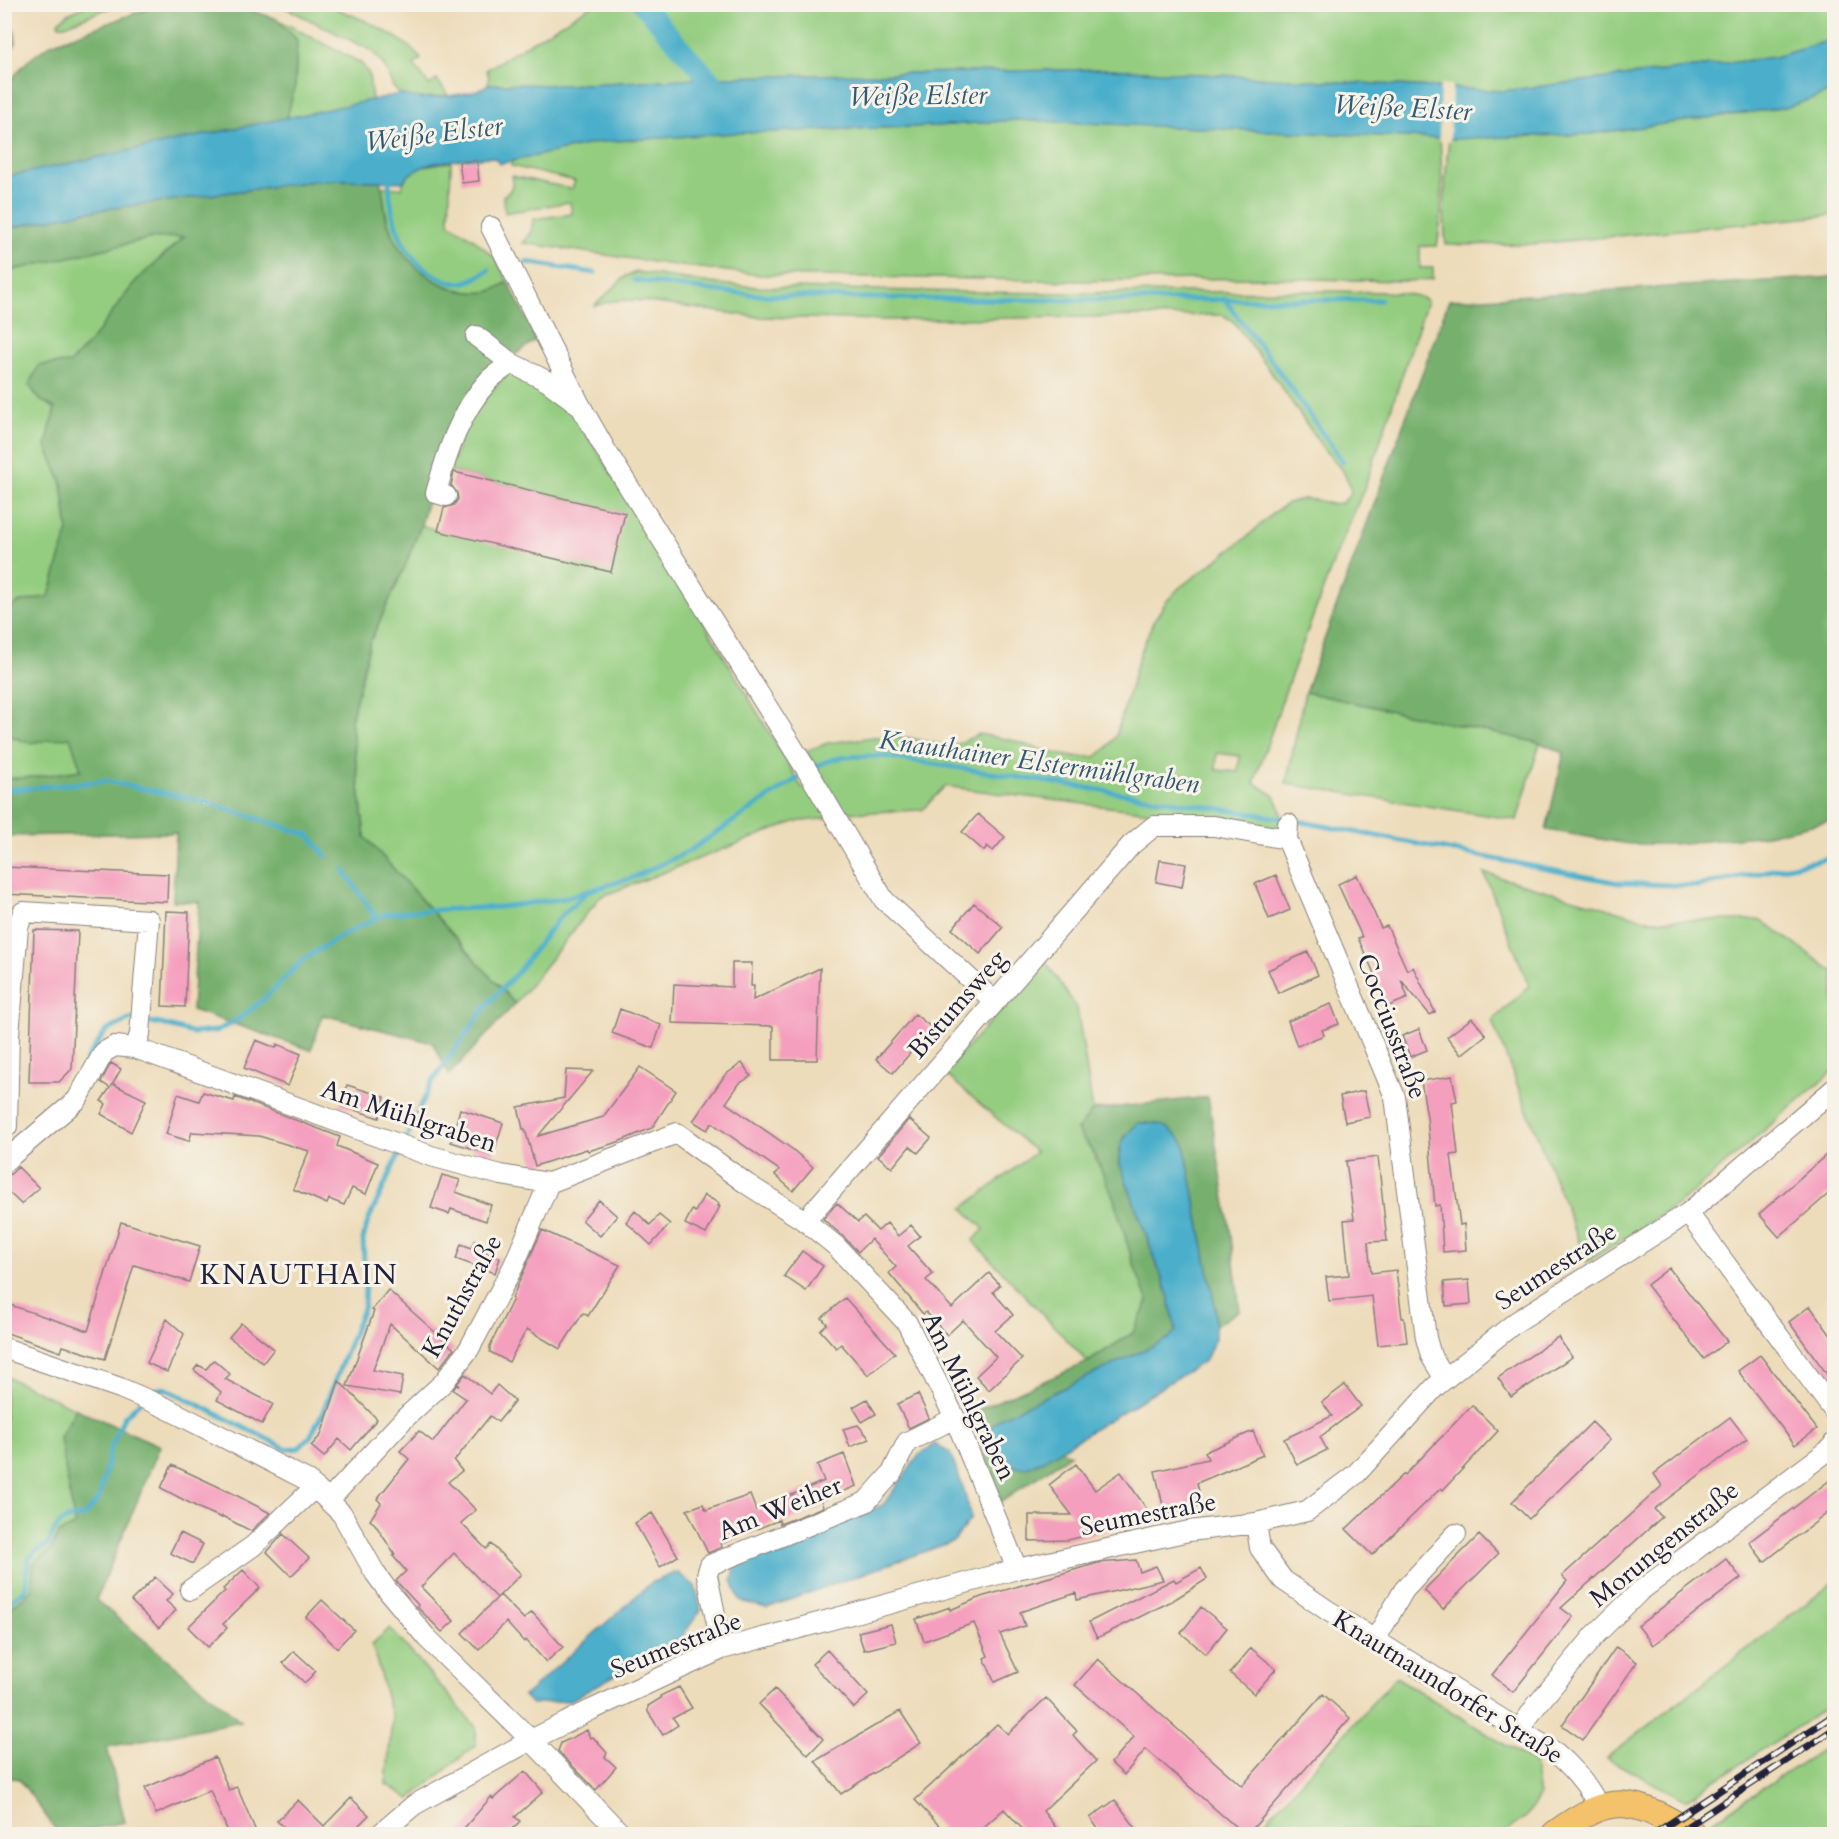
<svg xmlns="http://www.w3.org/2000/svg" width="1839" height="1839" viewBox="0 0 1839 1839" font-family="Cardo,serif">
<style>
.green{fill:#94cd80;stroke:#5b785e;stroke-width:1.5;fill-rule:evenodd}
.forest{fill:#77b06e;stroke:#4c6954;stroke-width:1.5}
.water{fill:#4cafcb;stroke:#376883;stroke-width:1.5}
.pier{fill:#eddcba}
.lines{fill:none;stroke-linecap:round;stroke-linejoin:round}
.stream{stroke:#4cafcb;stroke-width:5}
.canal{stroke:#4cafcb;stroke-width:20}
.building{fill:#f59fbe}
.minor-casing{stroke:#887f7a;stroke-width:22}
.major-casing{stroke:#887f7a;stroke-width:28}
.minor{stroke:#fff;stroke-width:20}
.major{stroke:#f3c26a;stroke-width:26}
.rail-casing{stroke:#22223b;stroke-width:7}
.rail{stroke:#f7f3e8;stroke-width:4.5;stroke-dasharray:14;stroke-linecap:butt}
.labels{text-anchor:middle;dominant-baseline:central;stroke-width:6;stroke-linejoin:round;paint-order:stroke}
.street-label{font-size:26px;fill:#22223b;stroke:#f7f3e8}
.water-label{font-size:27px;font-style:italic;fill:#335a75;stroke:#f7f3e8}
.quarter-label{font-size:28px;letter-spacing:1.5px;fill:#22223b;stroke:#f7f3e8}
</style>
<rect width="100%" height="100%" fill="#f7f3e8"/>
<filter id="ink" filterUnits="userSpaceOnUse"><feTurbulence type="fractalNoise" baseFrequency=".0167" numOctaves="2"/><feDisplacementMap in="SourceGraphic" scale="12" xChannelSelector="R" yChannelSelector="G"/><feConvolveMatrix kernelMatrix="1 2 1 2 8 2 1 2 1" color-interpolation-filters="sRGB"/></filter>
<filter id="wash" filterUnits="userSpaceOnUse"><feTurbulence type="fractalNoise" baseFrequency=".008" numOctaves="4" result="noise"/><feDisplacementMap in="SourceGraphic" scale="24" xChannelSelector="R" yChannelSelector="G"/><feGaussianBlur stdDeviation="1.35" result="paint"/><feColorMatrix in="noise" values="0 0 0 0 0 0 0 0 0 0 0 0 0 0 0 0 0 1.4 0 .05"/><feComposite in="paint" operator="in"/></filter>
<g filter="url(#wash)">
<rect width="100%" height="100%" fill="#eddcba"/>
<!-- green -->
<path class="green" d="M90 4 117 5 65 25H59L58 22 68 14Z
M280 5H328L370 23 397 38 410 47 421 59 414 65 429 85 437 80 448 95 423 98 410 97 400 94 393 87 385 67 372 51Z
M592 5H1834V39L1775 57 1503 91 1109 69 725 77 566 85 488 84 489 76 486 70Z
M277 19 361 63 369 74 372 100 287 118 295 85 297 40Z
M1834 91V215L1535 244 1446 245C1442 211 1445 174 1449 139L1590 134 1788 107Z
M1016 120 1440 138C1442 173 1444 211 1437 246H1420V268H1433V279L1408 281 1258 278 1082 281 761 275 667 264 523 243 531 233 533 219 572 214 570 202 505 213 503 196C512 191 513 186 512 176L572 189 575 181 511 166V161L599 142 735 133 936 126Z
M451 162 449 223 474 239 496 259 508 282C502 285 494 291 487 292 451 296 411 272 395 240 386 223 385 205 382 187L402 188C406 165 433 164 451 162Z
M184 236 136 281 91 341 70 364 39 365 29 385 40 400 55 408 46 446 62 483 68 531 49 596 17 603 5 612 4 272 152 238Z
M637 272 718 284 760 287C868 290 976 293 1083 293 1159 293 1235 291 1311 291 1332 292 1415 288 1427 301L1366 484 1334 560 1285 692 1254 783C1278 796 1279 798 1283 825L1279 830C1168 812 1056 802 945 786L922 810 842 813 806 751 828 743 874 737 910 738 944 745 958 744 979 734 1011 740 1048 752 1075 757H1095L1106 749 1116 736 1140 654 1153 622 1166 602 1179 588 1246 538 1274 512 1288 503 1303 499 1316 500 1331 504 1342 503 1351 494C1350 476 1337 464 1325 451L1271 372 1233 321 1223 315 889 320 758 317 634 300 612 301 594 306 626 276ZM1217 753 1240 756 1238 772 1216 770Z
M510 369 568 405 680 582 803 789 809 787 830 818 794 822 600 897 515 1004 365 837 351 720 370 642 403 571 421 525 438 531 624 513 449 471 467 420Z
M1305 692 1540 743 1517 820 1286 784Z
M4 734 29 743 71 736 81 770 36 777 5 779Z
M1484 873 1649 920H1761L1834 972V1070L1680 1203 1587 1262 1492 1021 1529 986Z
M1045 961 1077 1008 1093 1110 1077 1130 1094 1154 1114 1199 1132 1259 1148 1301 1133 1333 1088 1362 973 1241 984 1229 963 1208 1036 1152 944 1073Z
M5 1376 76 1409 60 1437 75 1526 59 1533 50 1551 33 1564 32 1590 5 1613Z
M1834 1582V1703L1685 1800 1606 1758Z
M390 1628 476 1727V1745L410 1799 386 1784 392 1719 372 1644Z
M1396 1677 1534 1763 1539 1796 1526 1817 1502 1834H1270L1262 1825Z
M1821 1750 1834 1772V1834H1714L1702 1828Z"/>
<!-- forest -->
<path class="forest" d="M157 5H235L277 19 297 40 295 85 287 118 5 177V88L19 70 30 59 51 44Z
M5 12 15 33 16 43 5 59Z
M346 180 380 181C385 195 383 212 389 227 403 265 445 297 487 292 494 291 502 285 508 282L537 339 491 372 438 461 421 525 403 571 370 642 351 720 365 837 515 1004 449 1075 433 1043 323 1015 311 1050 192 1010 199 902 173 901 176 833 5 836 4 779 36 777 81 770 70 737 29 743 5 734V612L17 603 49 596 68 531 62 483 46 446 55 408 40 400 29 385 39 365 70 363 91 341 136 281 184 237 152 238 5 272V229L84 212 313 181Z
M1834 277V820L1767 835 1674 844H1629L1546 830 1564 753 1540 743 1305 692 1449 300Z
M1208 1097 1230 1229 1240 1310 1215 1326V1307L1184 1143 1126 1134 1120 1148V1164L1168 1294 1176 1331 1168 1339 1000 1418 991 1427 1036 1464 1060 1450 1071 1454 1001 1502 970 1413 1088 1362 1133 1333 1148 1302 1132 1259 1114 1199 1094 1154 1077 1130 1093 1110Z
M76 1409 160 1446 96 1600 241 1721 107 1747 125 1822 69 1834H59L19 1779 5 1777 4 1613 32 1590 33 1564 50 1551 59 1533 75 1526 60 1437Z"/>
<!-- water -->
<path class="water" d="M1834 39V91L1788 107 1590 134 1449 139 1016 120 936 126 735 133 600 142 499 164 496 159 490 157C464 160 419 158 403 182L346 180 313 181 84 212 5 229 4 177 400 94C408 96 415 98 423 98 438 97 478 95 488 84L566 85 725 77 1109 69 1503 91 1775 57Z
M1138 1123C1164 1122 1167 1126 1184 1143L1215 1307V1338L1206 1360 1060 1450C1041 1461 1020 1479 1002 1457 994 1448 992 1438 991 1427L1000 1418 1168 1339 1176 1331 1168 1294 1120 1164C1120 1142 1122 1138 1138 1123Z
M935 1444 950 1453 964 1490 971 1518 954 1541 767 1608 740 1601 732 1580 736 1565 883 1505 919 1455Z
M677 1572 695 1586 701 1610 681 1638 571 1700 532 1704 524 1696 651 1583Z"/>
<!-- pier -->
<path class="pier" d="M1440 84 1452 85 1450 142 1439 141Z"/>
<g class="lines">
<!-- stream -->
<path class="stream" d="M386 176 389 181C390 217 400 255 433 274 441 278 450 284 459 283 470 283 480 275 489 270
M526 262 595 273
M634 280C675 286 717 292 759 295 824 298 889 298 954 299 1096 301 1238 299 1380 300
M1224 299 1276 367 1343 462
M812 769C832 755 858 756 882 756L1293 820 1619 883 1697 886 1834 857
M39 787 106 781 199 800 309 835 326 856
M4 790 33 788
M344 870 376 918
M79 1078 87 1059 106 1031 130 1019 161 1024 193 1033 216 1031 236 1021 264 999 304 959 343 935 376 918 387 914 413 911 500 907 561 899 632 878 689 851 804 774
M147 1396 153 1390 165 1388 287 1449 299 1448 310 1437 322 1414 364 1306 365 1284 363 1239 368 1221 432 1082 486 1006 516 974 559 918 586 893
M4 1606 26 1589 28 1560 36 1551 48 1545C54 1526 62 1516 83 1517L99 1499 111 1447 124 1417 140 1402"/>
<!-- canal -->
<path class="canal" d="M642 4 726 98"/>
</g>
<g id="blocks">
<!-- building -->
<path class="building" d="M477 160 479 181 462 183 459 162Z
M454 472 625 513 611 572 438 531 444 508 454 505 458 499 457 493 451 485Z
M978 814 1005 837 993 851 987 846 984 851 962 832Z
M1160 860 1186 864 1182 887 1156 882Z
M4 867 168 874 167 902 4 894Z
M1276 875 1290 910 1269 919 1255 884Z
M1357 875 1381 928 1387 926 1407 970 1413 967 1435 1012 1430 1015 1401 980 1408 998 1389 1006 1358 938 1362 937 1338 884Z
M974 903 1003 927 980 954 952 929Z
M166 911 189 912 185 1007 162 1006Z
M34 930 78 931 72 1069 59 1082H29Z
M1308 952 1318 975 1278 993 1268 970Z
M732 963H752L751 986H754L753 1000 820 968 817 1060H773V1026L672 1023 674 984 732 987Z
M1331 1004 1339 1024 1322 1030 1324 1035 1297 1046 1288 1021Z
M620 1009 661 1025 653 1048 612 1033Z
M915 1014 932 1028 893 1073 876 1059Z
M1472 1018 1486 1035 1461 1055 1447 1037Z
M1419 1029 1427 1050 1410 1057 1402 1036Z
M256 1040 276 1048 277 1044 301 1054 288 1086 244 1068Z
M111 1063 121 1069 111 1087 113 1084 146 1100 131 1132 101 1114 106 1104 101 1101 110 1088 101 1082Z
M742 1063 751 1076 739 1084 726 1103 792 1149 813 1167 793 1191 775 1175 779 1170 712 1123 707 1130 693 1121 725 1075Z
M640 1067 676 1091 652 1128 618 1142 588 1151 587 1149 535 1166 525 1129H523L518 1107 564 1098 566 1070 593 1071 538 1136 603 1117Z
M1452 1076 1457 1101 1452 1102 1458 1154 1451 1155 1460 1225 1464 1224 1466 1250 1443 1252 1440 1205 1435 1206 1427 1117 1421 1081Z
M347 1085 385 1097 379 1118 340 1105Z
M1364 1091 1370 1117 1345 1122 1340 1096Z
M203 1092 234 1101 235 1097 340 1137 337 1146 378 1163 366 1194 352 1188 344 1205 329 1199 327 1204 293 1189 309 1151 259 1136 192 1132 189 1141 166 1134 178 1094 199 1101Z
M460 1109 503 1123 493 1155 451 1142Z
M909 1119 931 1138 918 1153 910 1146 892 1168 878 1156Z
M1834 1148V1189L1779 1237 1759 1214Z
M1378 1157 1387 1241 1368 1242 1371 1273 1396 1270 1402 1318H1404L1407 1342 1378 1345 1372 1296 1329 1301 1326 1277 1349 1275 1344 1220 1354 1219 1346 1161Z
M18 1167 39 1188 21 1204 4 1188V1180Z
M442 1175 460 1180 456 1192 491 1205 486 1221 451 1209 449 1214 431 1208Z
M704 1195 719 1203 718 1206H720L706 1234 685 1224 692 1210 695 1212Z
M599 1200 617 1216 600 1236 582 1220Z
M837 1203 858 1222 864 1217 878 1231 887 1223 898 1236 911 1225 920 1236 908 1246 933 1274 926 1280 952 1308 989 1273 1000 1285 993 1292 1013 1315 995 1331 1022 1359 989 1390 976 1376 996 1357 963 1320 947 1335 926 1312 923 1314 889 1273 896 1267 871 1239 858 1252 844 1237 823 1219Z
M635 1211 650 1225 659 1215 670 1224 651 1245 626 1222Z
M121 1222 200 1246 189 1282 134 1265 105 1359 63 1346 61 1352 4 1332V1303L88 1331Z
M542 1230 620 1265 588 1316 583 1313 560 1349 527 1329 509 1362 490 1352V1346L513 1299 512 1298Z
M475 1241 488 1246 486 1253 500 1258 495 1273 456 1259 461 1244 472 1248Z
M802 1251 823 1266 806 1291 784 1276Z
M1669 1268 1727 1341 1704 1359 1647 1285Z
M1469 1280 1471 1304 1446 1306 1444 1282Z
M388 1290 454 1349 439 1368 390 1324 373 1370 403 1376 400 1395 347 1386 374 1311 372 1310Z
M845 1298 895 1353 868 1375 841 1344 836 1348 820 1330 827 1324 822 1318Z
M1810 1306 1834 1340V1384L1789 1322Z
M167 1319 184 1334 167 1372 147 1363Z
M241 1323 274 1349 263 1363 229 1337Z
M1558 1337 1572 1357 1511 1397 1498 1378Z
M1760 1355 1817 1429 1795 1445 1738 1371Z
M214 1360 230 1374 225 1379 273 1404 262 1424 217 1400 221 1392 194 1370 198 1365 206 1369Z
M465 1374 490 1394 497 1385 515 1401 498 1422 490 1416 454 1461 462 1471 448 1482 476 1510 461 1523 486 1549 491 1544 521 1574 497 1598 454 1553 421 1587 454 1621 442 1632 417 1607 419 1606 396 1581 406 1571 393 1556 395 1555 375 1524 370 1520 381 1503 377 1499 409 1459 400 1451 419 1431 433 1442 466 1399 453 1390 456 1385 459 1386 457 1384Z
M339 1381 377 1419 351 1450 339 1439 324 1457 311 1446 321 1435Z
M1345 1385 1361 1406 1320 1437 1327 1450 1297 1465 1284 1439 1332 1416 1322 1402Z
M918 1394 929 1418 909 1428 897 1404Z
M867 1399 876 1414 862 1422 853 1407Z
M1472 1405 1498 1431 1443 1490 1441 1488 1372 1555 1346 1529 1404 1474 1405 1475Z
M1730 1417 1747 1439 1654 1509 1662 1517 1561 1608 1573 1617 1513 1692 1492 1675 1567 1581 1562 1576 1662 1486 1654 1474Z
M1592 1422 1610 1440 1529 1519 1512 1502Z
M858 1425 870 1439 850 1447 843 1429Z
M1253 1431 1263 1455 1197 1483 1202 1505 1165 1514 1155 1471 1208 1459 1205 1452Z
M844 1454 856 1486 821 1501 823 1507 780 1524 779 1520 720 1544 722 1547 708 1553 687 1510 703 1504 706 1510 750 1495 756 1510 824 1481 817 1465Z
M1076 1464 1095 1490 1121 1472 1151 1515 1135 1526 1134 1524 1068 1540 1029 1541V1515H1072L1049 1485Z
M172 1465 232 1493 270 1513 251 1531 222 1516V1518L201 1509 161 1488Z
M1834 1477V1508L1764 1562 1749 1542Z
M652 1513 678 1556 660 1567 635 1523Z
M180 1533 203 1544 193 1564 170 1553Z
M283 1534 309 1558 291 1576 267 1552Z
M1479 1535 1498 1554 1443 1609 1424 1590Z
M1726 1559 1741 1578 1653 1645 1638 1626Z
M1136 1560 1140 1572 1156 1566 1163 1580 1077 1600 1076 1593 1020 1612 1025 1626 1000 1634 1018 1672 995 1682 984 1658 988 1656 974 1623 924 1641 916 1619 950 1607V1610L981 1597 1098 1563Z
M1201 1568 1207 1579 1172 1601 1097 1638 1089 1622 1174 1579 1176 1582Z
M243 1570 260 1588 223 1624 227 1628 208 1647 188 1627 225 1591 223 1589Z
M155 1577 173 1594 166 1601 176 1610 159 1628 131 1601Z
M500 1595 524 1619 532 1612 563 1647 546 1662 526 1640 524 1642 506 1622 479 1650 462 1633Z
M322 1600 354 1630 337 1648 306 1617Z
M1201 1607 1227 1628 1206 1654 1181 1633Z
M891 1624 896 1642 864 1650 858 1632Z
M1616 1647 1637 1662 1583 1740 1562 1725Z
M1251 1648 1276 1669 1254 1694 1230 1673Z
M827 1650 868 1695 854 1708 812 1664Z
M294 1651 316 1671 305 1683 283 1663Z
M1098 1659 1242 1786 1323 1694 1350 1718 1248 1834H1244L1146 1749 1124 1775 1111 1763 1134 1737 1075 1685Z
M679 1687 692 1708 673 1718 678 1725 663 1735 648 1712V1706L661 1698 660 1696Z
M775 1689 823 1739 808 1755 759 1704Z
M1046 1698 1077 1731 1073 1735 1096 1761 1043 1811 1061 1834H1027L1004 1809 976 1834H947L915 1800 997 1724 1008 1734Z
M900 1711 921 1743 841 1794 815 1761Z
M587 1730 590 1738 593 1737 607 1753 605 1757 616 1767 596 1790 558 1751 561 1743Z
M215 1757 229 1790 237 1787 257 1834H229L210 1790 156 1814 145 1788Z
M525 1771 543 1792 515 1817 520 1821 508 1834H459L491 1797 493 1799Z
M351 1798 369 1815 350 1834H292L277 1821 298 1800 324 1826Z
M1115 1800 1127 1816 1140 1834H1102L1090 1818Z"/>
</g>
</g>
<g filter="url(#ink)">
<use href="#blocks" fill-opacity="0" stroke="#887f7a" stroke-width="1.5"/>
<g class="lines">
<defs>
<path id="minor" d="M491 227 580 405 605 449 815 783 884 900 995 1002
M476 336 511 363 547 381 578 404
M446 496 436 493C447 452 460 412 489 380 495 374 504 369 511 363
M1288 824 1287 839 1395 1097 1426 1338 1431 1356 1445 1379
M4 1127 7 1126 9 1035 18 928 23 912 149 920 140 1034 135 1048
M4 1162 77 1100 104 1052 115 1046 135 1048 431 1156 501 1175 549 1183 677 1133 747 1184 805 1221 836 1246 907 1323 955 1418 1017 1569
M1688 1213 1834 1411
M805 1221 1131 845 1154 826H1214L1287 839
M4 1348 120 1388 164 1407 307 1480 342 1514 375 1573 388 1591 426 1637 531 1740 621 1834
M329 1500 403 1420 444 1382 469 1349 513 1267 549 1183
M1256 1523 1260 1548 1283 1580 1327 1610 1556 1753C1575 1769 1588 1785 1599 1807
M190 1590 253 1546 315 1487
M1375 1640 1404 1590 1456 1534
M722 1649 707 1575 710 1565 866 1502 892 1473 907 1442 955 1418
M1519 1730 1536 1706 1595 1635 1640 1591 1833 1447 1834 1443
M380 1834 414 1805 531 1740 591 1710 722 1649 1017 1569 1189 1531 1256 1523 1307 1511 1356 1474 1435 1387 1516 1322 1688 1213 1834 1089"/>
<path id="major" d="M1555 1834C1614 1790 1633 1799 1693 1834"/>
</defs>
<!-- minor casing -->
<use href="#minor" class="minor-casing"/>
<!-- major casing -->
<use href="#major" class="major-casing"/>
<!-- minor -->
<use href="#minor" class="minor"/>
<!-- major -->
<use href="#major" class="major"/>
<defs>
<path id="rail" d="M1654 1834 1834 1715
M1676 1834 1834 1729"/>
</defs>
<!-- rail casing -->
<use href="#rail" class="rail-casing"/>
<!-- rail -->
<use href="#rail" class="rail"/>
</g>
</g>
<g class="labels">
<!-- street labels -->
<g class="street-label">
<text transform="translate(957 1004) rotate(-49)">Bistumsweg</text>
<text transform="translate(1392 1026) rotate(69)">Cocciusstraße</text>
<text transform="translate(409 1116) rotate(18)">Am Mühlgraben</text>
<text transform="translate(1556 1266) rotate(-33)">Seumestraße</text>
<text transform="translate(462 1296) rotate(-61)">Knuthstraße</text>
<text transform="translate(969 1396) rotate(64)">Am Mühlgraben</text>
<text transform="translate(780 1508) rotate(-22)">Am Weiher</text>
<text transform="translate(1148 1514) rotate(-11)">Seumestraße</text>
<text transform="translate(1664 1544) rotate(-39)">Morungenstraße</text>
<text transform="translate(676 1645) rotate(-22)">Seumestraße</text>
<text transform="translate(1448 1687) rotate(32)">Knautnaundorfer Straße</text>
</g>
<!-- water labels -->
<g class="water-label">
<text transform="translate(918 96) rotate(-1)">Weiße Elster</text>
<text transform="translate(1403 108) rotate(3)">Weiße Elster</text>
<text transform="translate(434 134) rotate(-7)">Weiße Elster</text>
<text transform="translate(1039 762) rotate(8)">Knauthainer Elstermühlgraben</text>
</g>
<!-- quarter labels -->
<g class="quarter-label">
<text x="299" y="1275">KNAUTHAIN</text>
</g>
</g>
<!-- margin -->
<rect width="1839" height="1839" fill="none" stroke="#f7f3e8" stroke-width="24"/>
</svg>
